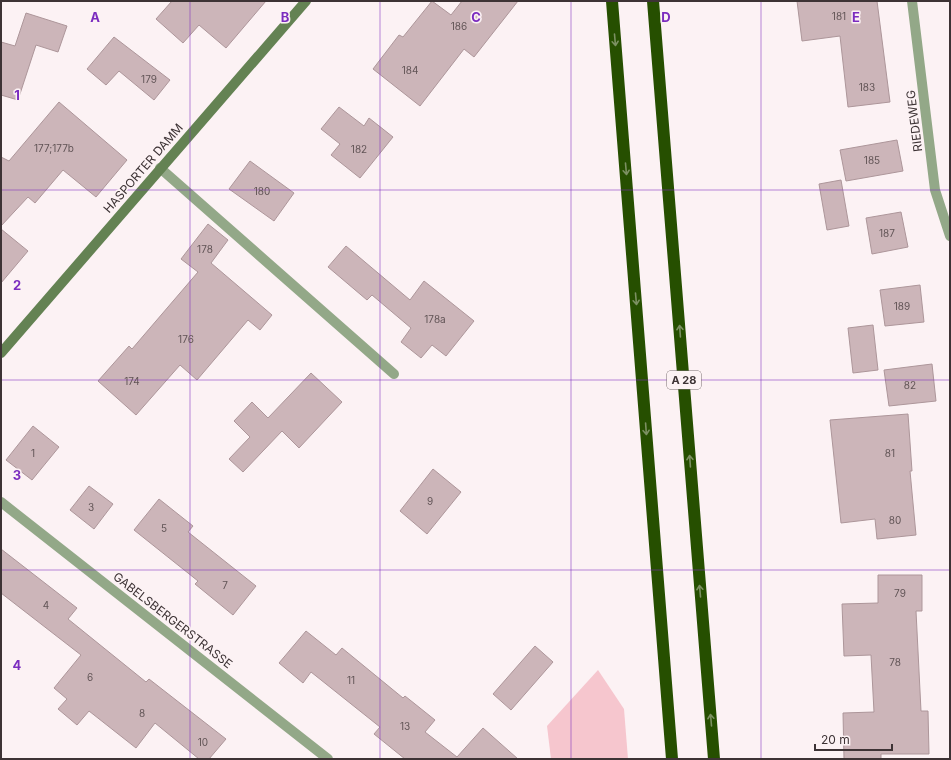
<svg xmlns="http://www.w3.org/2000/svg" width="951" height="760" viewBox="0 0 951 760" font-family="Inter,sans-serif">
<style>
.green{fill:#f6c6ce}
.building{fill:#ccb5b9;stroke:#ad969a}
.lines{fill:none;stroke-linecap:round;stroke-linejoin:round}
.service{stroke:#93a888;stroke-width:10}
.minor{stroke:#93a888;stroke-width:10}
.secondary{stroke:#648253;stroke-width:10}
.motorway{stroke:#264f00;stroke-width:12}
.oneway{stroke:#7c9062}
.grid{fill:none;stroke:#7b2cbf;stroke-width:1;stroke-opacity:0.55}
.labels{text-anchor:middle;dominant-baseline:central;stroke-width:3;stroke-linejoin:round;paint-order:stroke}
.number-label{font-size:10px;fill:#615456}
.shield{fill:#fcf2f4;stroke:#766c6e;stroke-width:1}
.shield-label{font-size:11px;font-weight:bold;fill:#3d3335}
.street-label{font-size:12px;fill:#3d3335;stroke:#fcf2f4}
.grid-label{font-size:13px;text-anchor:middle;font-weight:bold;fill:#7b2cbf;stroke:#fcf2f4;stroke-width:3;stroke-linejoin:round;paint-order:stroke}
</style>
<rect width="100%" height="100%" fill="#fcf2f4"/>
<!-- green -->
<path class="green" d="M598 670 624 709 628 759H551L547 726Z"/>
<!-- building -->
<path class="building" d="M172 1H266L226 48 199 25 183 43 156 19Z
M432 1 451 15 462 1H518L474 57 464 49 420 106 373 69 399 35 403 37Z
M797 1H877L890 102 848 107 840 36 802 41Z
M26 13 67 26 58 52 36 45 18 100 1 95V42L15 46Z
M114 37 170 80 154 100 119 71 106 85 87 69Z
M59 102 127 160 96 197 63 170 35 203 28 197 1 226V157L9 161Z
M339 107 364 126 369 118 393 137 360 178 331 155 340 144 321 129Z
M897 140 903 171 846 181 840 150Z
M250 161 294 193 274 221 229 189Z
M841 180 849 226 827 230 819 184Z
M901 212 908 247 872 254 866 218Z
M208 224 228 240 211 263 272 315 260 330 248 320 197 380 180 365 136 415 98 381 129 346 132 349 198 272 181 259Z
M1 229 28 251 1 283Z
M346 246 410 300 424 281 474 321 446 356 432 345 421 358 401 342 411 328 372 295 367 300 328 267Z
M920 285 924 322 885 326 880 290Z
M873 325 878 370 853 373 848 328Z
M932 364 936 401 889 406 884 370Z
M311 373 342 402 299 448 282 431 243 472 229 459 250 437 234 421 252 402 268 418Z
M908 414 912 471H910L916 535 877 539 875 519 841 523 830 420Z
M33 426 59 447 32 480 6 460Z
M433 469 461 492 427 534 400 511Z
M89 486 113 504 94 529 70 510Z
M159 499 193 526 188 532 256 586 233 615 195 584 198 581 134 530Z
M1 549 77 608 68 619 146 682 149 679 226 739 209 759H199L155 723 136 748 89 711 77 725 58 709 67 699 54 688 81 655 1 593Z
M878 575H922V611H916L921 711H928L929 754H881V759H844L843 713 874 712 871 655 844 656 842 604 878 603Z
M306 631 336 655 342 648 403 698 405 696 435 720 425 732 457 757 483 728 518 759H405L374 734 380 727 311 672 303 683 279 663Z
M535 646 553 662 511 710 493 694Z"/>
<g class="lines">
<!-- service -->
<path class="service" d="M160 168 394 374"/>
<!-- minor -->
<path class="minor" d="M912 1 935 190 950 236
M1 502 328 759"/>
<!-- secondary -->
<path class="secondary" d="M1 353 306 1"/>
<!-- motorway -->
<path class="motorway" d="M612 1 672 759
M653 1 714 759"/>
</g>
<!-- one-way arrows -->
<defs><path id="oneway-shaft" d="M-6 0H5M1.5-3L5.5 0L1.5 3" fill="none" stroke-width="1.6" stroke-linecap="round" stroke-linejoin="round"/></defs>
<g class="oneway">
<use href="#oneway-shaft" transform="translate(615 40) rotate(85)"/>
<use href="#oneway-shaft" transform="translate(626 169) rotate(85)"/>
<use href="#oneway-shaft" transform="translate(636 299) rotate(85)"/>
<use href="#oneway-shaft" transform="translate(680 331) rotate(-94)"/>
<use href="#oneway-shaft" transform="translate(646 429) rotate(86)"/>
<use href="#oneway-shaft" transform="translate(690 461) rotate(-94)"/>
<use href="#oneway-shaft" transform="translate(700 591) rotate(-95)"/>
<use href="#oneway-shaft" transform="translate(711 720) rotate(-95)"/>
</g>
<!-- grid -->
<path class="grid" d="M190 1V759M380 1V759M571 1V759M761 1V759M1 190H950M1 380H950M1 570H950"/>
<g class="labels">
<!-- number labels -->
<g class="number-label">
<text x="839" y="16">181</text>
<text x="459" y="26">186</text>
<text x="410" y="70">184</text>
<text x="149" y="79">179</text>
<text x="867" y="87">183</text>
<text x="54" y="148">177;177b</text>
<text x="359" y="149">182</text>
<text x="872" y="160">185</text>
<text x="262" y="191">180</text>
<text x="887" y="233">187</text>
<text x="205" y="249">178</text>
<text x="902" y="306">189</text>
<text x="435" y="319">178a</text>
<text x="186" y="339">176</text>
<text x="132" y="381">174</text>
<text x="910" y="385">82</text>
<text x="33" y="453">1</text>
<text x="890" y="453">81</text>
<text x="430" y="501">9</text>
<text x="91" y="507">3</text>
<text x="895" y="520">80</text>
<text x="164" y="528">5</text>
<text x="225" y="585">7</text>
<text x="900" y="593">79</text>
<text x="46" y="605">4</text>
<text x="895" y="662">78</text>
<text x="90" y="677">6</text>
<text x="351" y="680">11</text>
<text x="142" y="713">8</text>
<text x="405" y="726">13</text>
<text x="203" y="742">10</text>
</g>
<!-- shield labels -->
<rect class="shield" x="667" y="371" width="34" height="18" rx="3"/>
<g class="shield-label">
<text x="684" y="380">A 28</text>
</g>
<!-- street labels -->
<g class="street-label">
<text transform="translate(914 121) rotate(-97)">RIEDEWEG</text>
<text transform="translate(143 168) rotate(-49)">HASPORTER DAMM</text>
<text transform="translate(173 620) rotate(38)">GABELSBERGERSTRASSE</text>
</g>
</g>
<g class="grid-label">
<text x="95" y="22">A</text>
<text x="285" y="22">B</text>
<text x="476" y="22">C</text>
<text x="666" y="22">D</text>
<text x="856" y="22">E</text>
<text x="17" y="100">1</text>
<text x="17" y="290">2</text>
<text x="17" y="480">3</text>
<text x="17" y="670">4</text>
</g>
<!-- border -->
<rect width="951" height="760" fill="none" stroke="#3d3335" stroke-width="4"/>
<!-- scale -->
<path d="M815 744v6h77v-6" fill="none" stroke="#3d3335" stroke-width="2"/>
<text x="821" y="744" font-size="12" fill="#3d3335" stroke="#fcf2f4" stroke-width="3" paint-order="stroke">20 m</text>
</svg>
